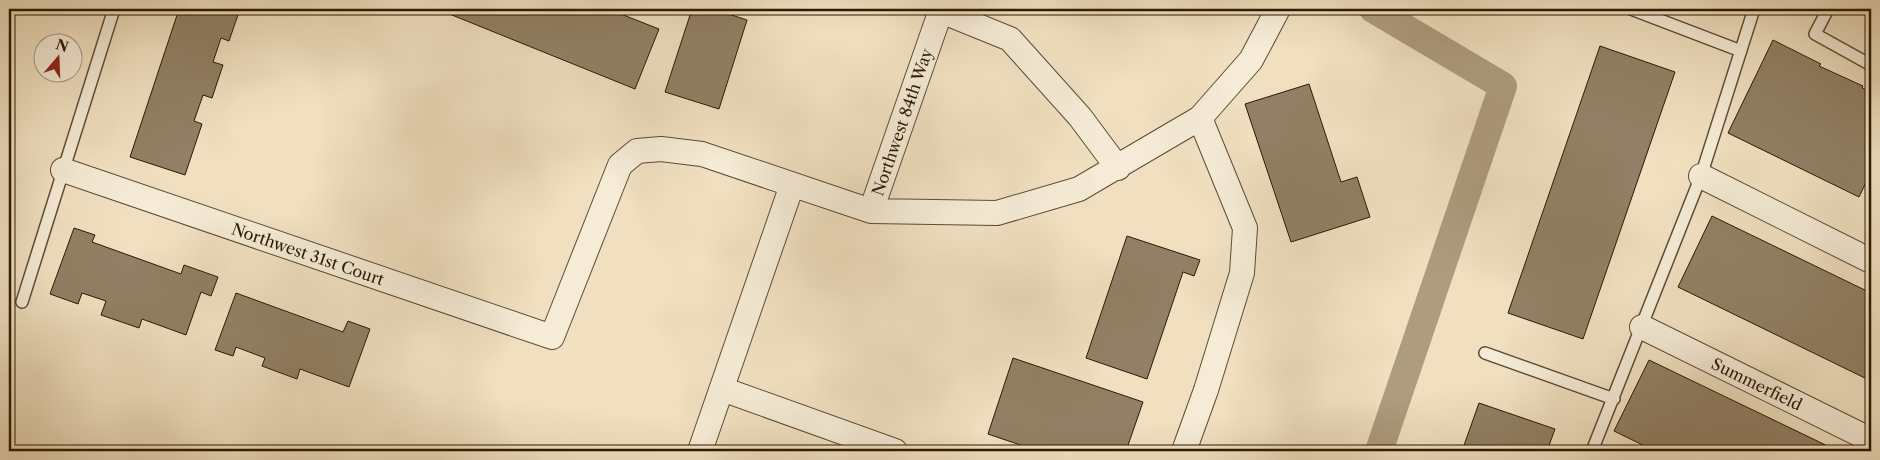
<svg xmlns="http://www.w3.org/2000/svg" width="1880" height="460" viewBox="0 0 1880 460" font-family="'Libre Caslon Text',serif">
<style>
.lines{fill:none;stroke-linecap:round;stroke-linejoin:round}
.canal{stroke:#ad9c7f;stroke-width:28}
.building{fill:#918065;stroke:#2b1902}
.lane-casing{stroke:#5c4b32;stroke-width:14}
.street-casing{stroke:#5c4b32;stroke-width:26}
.lane{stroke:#f5ebd6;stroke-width:11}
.street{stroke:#f5ebd6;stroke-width:24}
.labels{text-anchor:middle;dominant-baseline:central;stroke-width:4;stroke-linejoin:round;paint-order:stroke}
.street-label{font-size:16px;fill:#2b1902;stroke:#f5ebd6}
</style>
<rect width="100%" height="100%" fill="#f0e0c0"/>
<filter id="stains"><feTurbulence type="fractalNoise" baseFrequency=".004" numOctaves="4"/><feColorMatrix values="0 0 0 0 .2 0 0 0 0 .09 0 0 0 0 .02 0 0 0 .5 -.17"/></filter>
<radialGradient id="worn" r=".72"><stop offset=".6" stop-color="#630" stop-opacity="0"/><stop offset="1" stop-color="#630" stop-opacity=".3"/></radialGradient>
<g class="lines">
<!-- canal -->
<path class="canal" d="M1373 9 1503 86 1379 451"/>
</g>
<!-- building -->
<path class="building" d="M179 9H240L229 41 221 38 213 62 223 65 212 98 203 95 194 121 202 124 185 175 130 157Z
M437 9H608L659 29 635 89Z
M692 9H713L747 20 719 109 665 92Z
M1773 40 1821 64 1819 66 1863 86 1862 88 1871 92V172L1859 197 1728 133Z
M1600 46 1675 72 1583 339 1508 313Z
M1309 84 1341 182 1357 177 1370 217 1291 242 1245 104Z
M1712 216 1871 293V381L1678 287Z
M74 228 95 235 92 242 181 274 184 265 218 277 211 296 201 292 186 335 142 319 139 328 101 315 106 301 82 293 78 304 50 294Z
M1127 236 1200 260 1194 276 1183 272 1147 379 1086 358Z
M236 293 343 332 348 321 370 329 349 387 300 369 297 379 262 366 265 358 236 347 233 356 215 350Z
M1013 358 1143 402 1126 451H1068L1059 448 1058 451H1038L988 434Z
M1649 360 1838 451H1655L1614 431Z
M1479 403 1555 429 1547 451H1462Z"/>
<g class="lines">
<defs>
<path id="lane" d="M1631 9 1741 51
M1828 9 1815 34 1871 65
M22 302 114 9
M1485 353 1614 399
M1592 451 1701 176 1754 9"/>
<path id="street" d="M936 9 1010 39 1080 117 1118 168
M63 170 552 337 620 165 637 151 661 149 702 154 871 211 997 213 1079 189 1200 118
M1701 176 1871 261
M871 211 941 10
M1642 327 1871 440
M722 389 895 451
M700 451 792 185
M1184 451 1206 390 1242 273 1245 228 1200 118 1251 60 1278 9"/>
</defs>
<!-- lane casing -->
<use href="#lane" class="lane-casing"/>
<!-- street casing -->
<use href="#street" class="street-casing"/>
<!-- lane -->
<use href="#lane" class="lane"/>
<!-- street -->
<use href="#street" class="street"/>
</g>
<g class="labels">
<!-- street labels -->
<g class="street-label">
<text transform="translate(902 122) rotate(-71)">Northwest 84th Way</text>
<text transform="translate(308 254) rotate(19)">Northwest 31st Court</text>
<text transform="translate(1757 384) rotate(26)">Summerfield</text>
</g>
</g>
<!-- margin -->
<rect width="1880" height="460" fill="none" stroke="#f0e0c0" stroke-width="30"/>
<rect x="10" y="10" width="1860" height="440" fill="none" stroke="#2b1902" stroke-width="2.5"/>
<rect x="15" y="15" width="1850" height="430" fill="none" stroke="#2b1902"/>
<!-- north arrow -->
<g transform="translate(58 58) rotate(19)"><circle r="24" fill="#f5ebd6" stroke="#a49781"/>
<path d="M0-4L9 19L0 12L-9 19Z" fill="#8f2418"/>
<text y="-8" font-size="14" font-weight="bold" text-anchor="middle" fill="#2b1902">N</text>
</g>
<rect width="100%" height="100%" filter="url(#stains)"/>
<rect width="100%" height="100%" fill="url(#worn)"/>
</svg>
